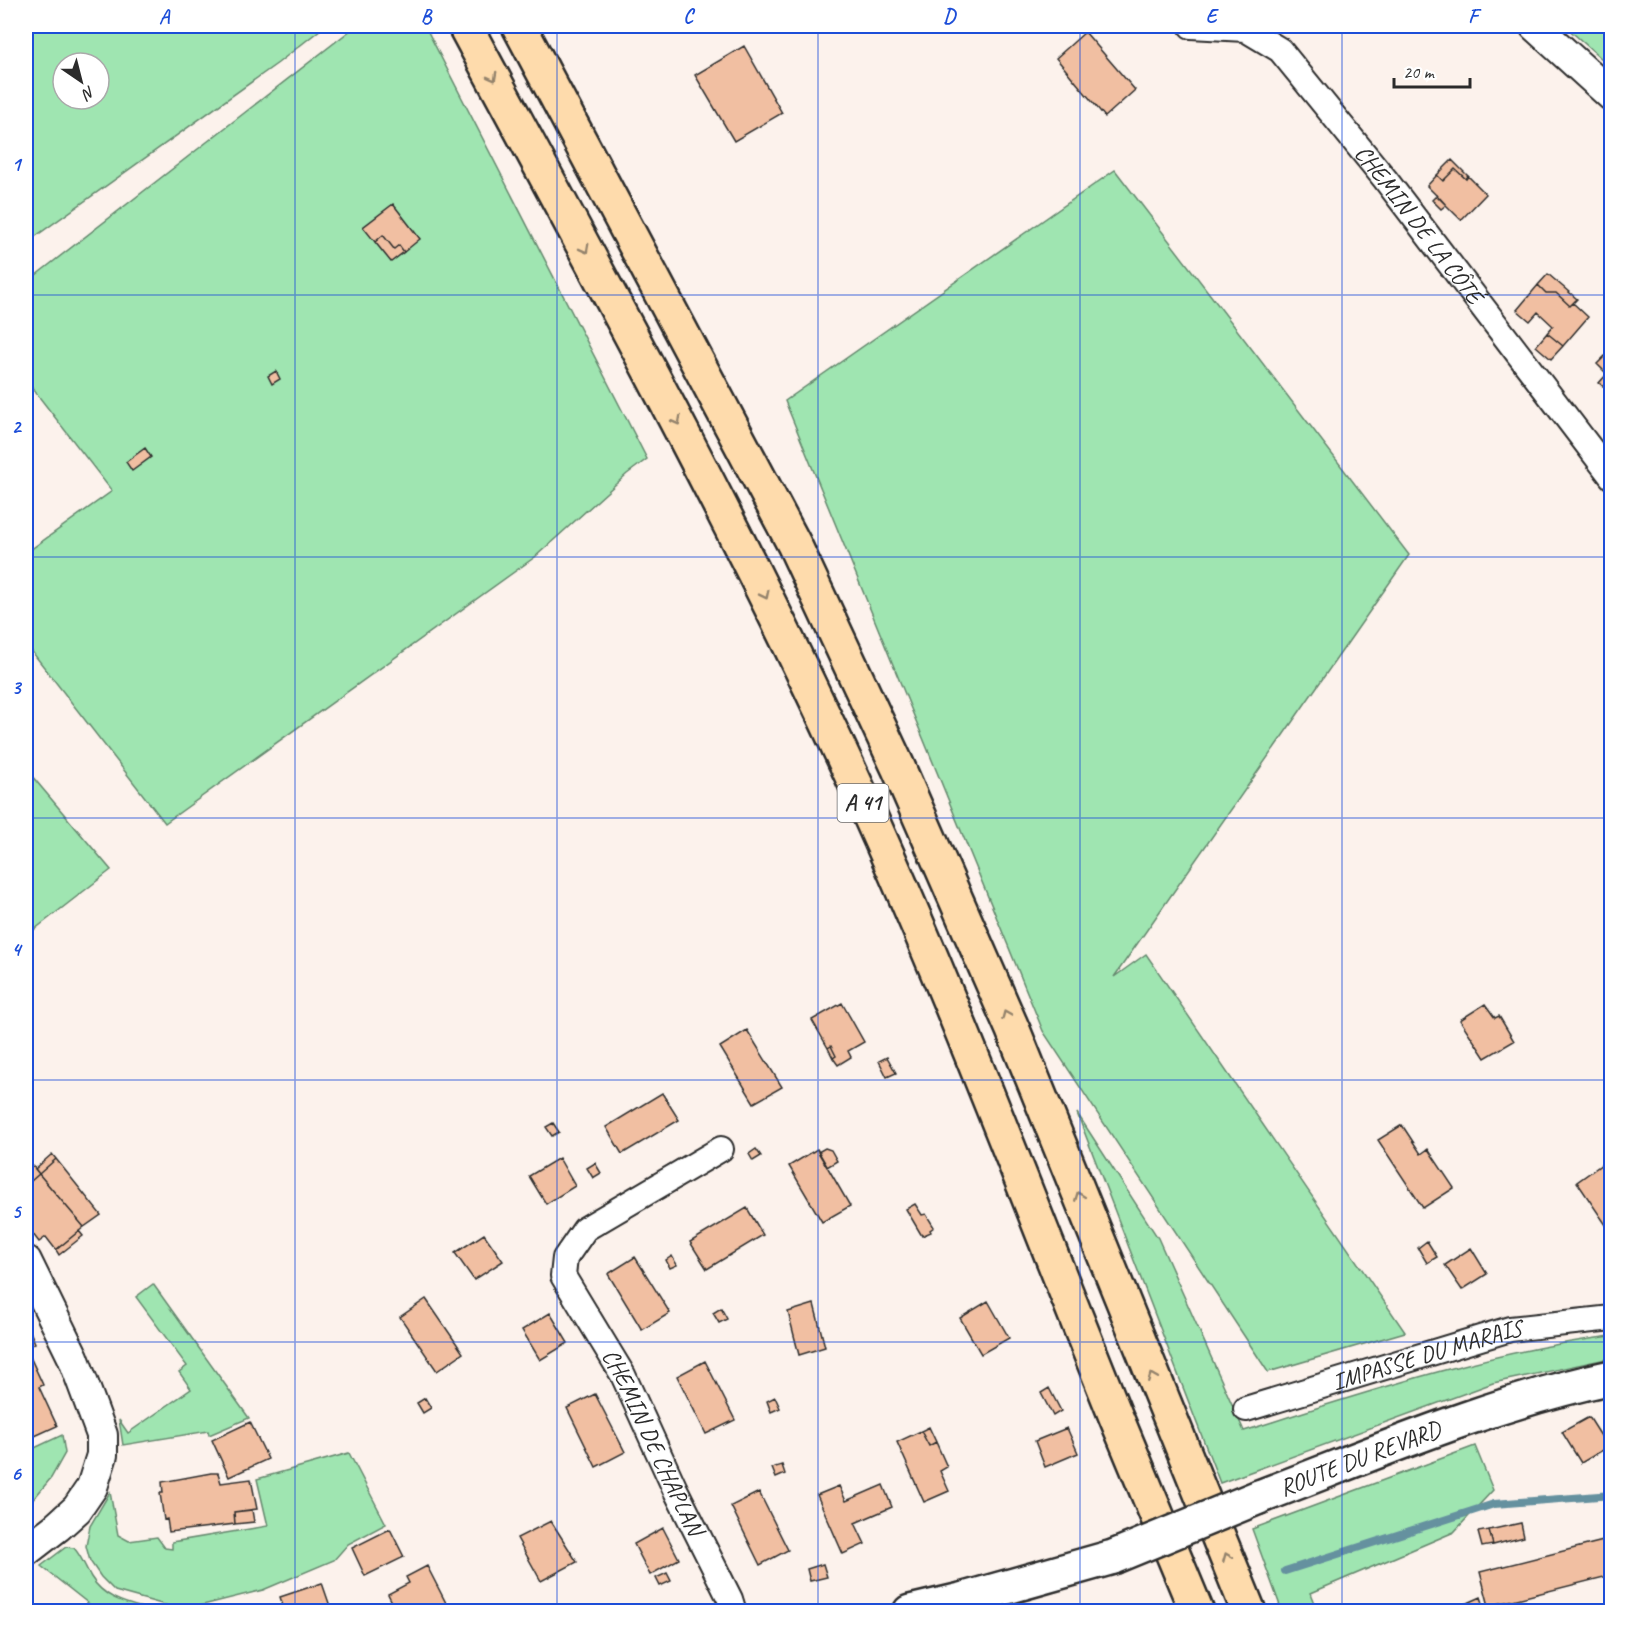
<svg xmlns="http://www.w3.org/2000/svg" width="1637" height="1637" viewBox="0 0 1637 1637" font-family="Caveat,sans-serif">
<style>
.green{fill:#9fe5b1;stroke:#65886e;stroke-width:1.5;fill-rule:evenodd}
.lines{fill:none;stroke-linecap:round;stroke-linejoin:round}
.stream{stroke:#65919f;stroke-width:8}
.building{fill:#f1bfa2;stroke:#2b2b2b;stroke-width:1.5}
.minor-casing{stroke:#2b2b2b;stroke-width:28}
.tertiary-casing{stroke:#2b2b2b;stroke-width:34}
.secondary-casing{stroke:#2b2b2b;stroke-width:38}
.motorway-casing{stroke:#2b2b2b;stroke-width:38}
.minor{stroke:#fff;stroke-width:24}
.tertiary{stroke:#fff;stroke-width:30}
.secondary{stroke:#fff;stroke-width:33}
.motorway{stroke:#fedbac;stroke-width:33}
.secondary-bridge-casing{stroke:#2b2b2b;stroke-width:38;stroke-linecap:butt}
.secondary-bridge{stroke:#fff;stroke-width:33}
.oneway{stroke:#94836c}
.grid{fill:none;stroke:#1d4ed8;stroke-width:1.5;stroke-opacity:0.55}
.labels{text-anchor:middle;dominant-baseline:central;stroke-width:5;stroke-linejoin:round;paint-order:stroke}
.shield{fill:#fff;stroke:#6b6b6b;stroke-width:1.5}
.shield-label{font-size:22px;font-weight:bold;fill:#2b2b2b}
.street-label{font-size:24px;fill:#2b2b2b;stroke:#fff}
.neatline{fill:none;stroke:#1d4ed8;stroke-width:2}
.grid-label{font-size:20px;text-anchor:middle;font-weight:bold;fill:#1d4ed8}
</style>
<rect width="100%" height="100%" fill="#fcf2ec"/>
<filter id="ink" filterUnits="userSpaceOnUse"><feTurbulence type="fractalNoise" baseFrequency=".0167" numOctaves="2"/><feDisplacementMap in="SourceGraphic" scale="12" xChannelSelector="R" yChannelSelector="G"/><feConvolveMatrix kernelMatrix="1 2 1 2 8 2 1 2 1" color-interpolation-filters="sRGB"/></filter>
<g filter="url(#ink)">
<!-- green -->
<path class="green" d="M26 26H320L321 29 278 63 26 243ZM63 63H99V99H63Z
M356 26H425L647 459 627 474 535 557 165 823 26 644V553L112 491 26 380V262L36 275Z
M1565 26H1611V67Z
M1115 170 1409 555 1114 977 1146 954 1405 1332 1268 1372 1043 1031 785 401Z
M26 769 111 870 26 936Z
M1077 1113 1158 1238 1244 1431C1364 1393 1486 1352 1611 1336V1358L1493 1383 1220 1483Z
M153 1284 249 1418 209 1435 208 1431 123 1445 119 1420 128 1433 191 1389 179 1372 187 1366 136 1297Z
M62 1435 65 1453 51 1478 26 1508V1452Z
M1475 1446 1493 1490 1454 1532 1311 1593 1318 1611H1282L1252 1529Z
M349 1453 386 1524 348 1544 334 1560 263 1590 183 1610 115 1591 101 1577 90 1561 86 1546 90 1526 110 1492 118 1535 129 1541 157 1537 165 1548 172 1549V1542L268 1526 257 1479Z
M66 1547 74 1548C82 1557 85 1567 91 1577 105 1600 129 1604 153 1611H98L41 1566Z"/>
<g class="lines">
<!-- stream -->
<path class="stream" d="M1285 1571 1494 1504 1612 1495"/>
</g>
<!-- building -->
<path class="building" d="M1085 32 1135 90 1105 117 1056 58Z
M744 46 782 113 734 141 695 75Z
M1452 160 1468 176 1466 179 1455 169 1443 181 1437 175Z
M1455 169 1466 179 1468 176 1486 194 1461 220 1427 186 1437 175 1443 181Z
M1437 195 1446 205 1441 209 1432 200Z
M393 204 420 239 404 252 399 245 394 249 383 235 375 242 363 227Z
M383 235 394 249 399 245 404 252 391 262 375 242Z
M1548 274 1577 299 1570 306 1556 293H1546L1538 285Z
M1538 285 1546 293H1556L1570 306 1573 303 1588 317 1563 346 1547 333 1553 326 1538 312 1530 321 1517 310Z
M1547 333 1563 346 1551 359 1536 346Z
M1606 355 1612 359V389L1609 391 1599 383 1607 374 1597 364Z
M276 371 280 379 272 384 268 376Z
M145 448 151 457 132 471 126 462Z
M842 1003 864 1042 848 1051 851 1057 838 1065 833 1058 836 1056 831 1046 828 1048 812 1020Z
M1485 1004 1495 1018 1499 1016 1514 1041 1485 1058 1460 1020Z
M747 1030 782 1087 754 1103 720 1047Z
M831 1046 836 1056 833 1058 828 1048Z
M887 1057 896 1073 887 1077 879 1061Z
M662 1093 679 1120 622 1154 606 1127Z
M553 1123 559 1132 552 1136 546 1127Z
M1402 1125 1421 1154 1428 1149 1454 1188 1423 1208 1378 1140Z
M825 1148 831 1150 837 1161 827 1167 818 1152Z
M756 1149 761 1156 753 1161 749 1154Z
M817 1149 850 1206 822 1222 789 1166Z
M52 1154 56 1159 39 1174 35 1169Z
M559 1158 575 1186 546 1204 529 1176Z
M56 1159 101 1215 84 1227 39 1174Z
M1605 1162 1612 1171V1225L1608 1228 1577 1182Z
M26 1163 30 1168 33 1166 39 1174 31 1181 26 1175Z
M595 1163 601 1173 593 1178 587 1168Z
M39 1174 84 1227 56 1250 46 1237 39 1242 26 1225V1175L31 1181Z
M915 1204 922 1215 926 1214 934 1227 930 1230 931 1232 922 1236 906 1209Z
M747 1208 763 1235 707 1269 690 1242Z
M79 1231 83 1236 59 1255 56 1250Z
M484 1234 503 1261 474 1280 455 1253Z
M1427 1241 1437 1257 1427 1263 1418 1248Z
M1471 1248 1487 1274 1462 1290 1445 1265Z
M672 1256 677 1265 670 1268 666 1260Z
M635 1257 670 1313 642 1330 608 1274Z
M426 1299 463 1353 437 1371 400 1317Z
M988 1301 1009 1338 981 1354 960 1318Z
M814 1304 825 1347 799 1355 788 1312Z
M721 1308 727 1319 719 1323 713 1313Z
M550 1313 568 1343 540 1360 522 1330Z
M26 1322 35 1343 26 1348 43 1385 39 1387 57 1426 26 1440Z
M705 1361 735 1420 706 1434 677 1376Z
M1049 1388 1061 1411 1053 1416 1041 1393Z
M595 1394 625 1452 596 1467 567 1408Z
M775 1397 780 1408 771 1412 767 1401Z
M425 1398 431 1408 423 1413 417 1403Z
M1589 1417 1608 1447 1581 1463 1562 1432Z
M250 1422 268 1459 229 1477 212 1440Z
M929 1427 936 1442 929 1446 921 1431Z
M1067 1428 1078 1453 1045 1467 1035 1441Z
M921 1431 929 1446 936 1442 947 1467 940 1471 949 1491 924 1502 897 1442Z
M782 1465 785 1474 776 1478 772 1468Z
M211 1473H218L221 1483 251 1479 257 1509 234 1512 235 1524 169 1532 167 1519 164 1520 160 1493H163L162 1482Z
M883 1485 892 1507 855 1523 865 1544 843 1554 817 1495 839 1486 846 1501Z
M759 1492 788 1550 760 1565 731 1506Z
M252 1510 254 1522 235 1524 234 1512Z
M551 1521 577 1562 541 1581 517 1538Z
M1521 1523 1524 1537 1493 1545 1489 1530Z
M663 1528 679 1559 650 1575 634 1544Z
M390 1529 404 1557 365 1576 352 1548Z
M1489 1530 1493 1545 1482 1547 1478 1532Z
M1611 1539 1612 1575 1489 1606 1480 1572Z
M823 1564 827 1577 810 1581 807 1569Z
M427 1566 447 1605 435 1612H397L388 1594 409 1583 406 1577Z
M667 1573 671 1581 660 1586 656 1578Z
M322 1583 331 1609 324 1612H285L280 1597Z
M1481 1597 1486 1612H1474L1470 1602Z
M1470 1602 1474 1612H1445Z"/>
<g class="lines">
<defs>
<g id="minor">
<path id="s1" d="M1191 26 1245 29 1280 50 1385 179 1612 477"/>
<path id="s2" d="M721 1149 585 1229 565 1258 563 1276 623 1375 675 1489 730 1599 734 1612"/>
<path id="s3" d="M1246 1409 1510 1329 1612 1318"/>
</g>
<path id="tertiary" d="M1535 26 1612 96
M26 1261 73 1357 102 1435V1455L92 1487 77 1509 57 1527 26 1551"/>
<g id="secondary">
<path id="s4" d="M1259 1497C1375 1453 1490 1403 1612 1377"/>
<path d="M910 1612 961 1600 1113 1557"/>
</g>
<path id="motorway" d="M465 26C595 268 728 509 844 759 944 974 1027 1197 1116 1417 1143 1482 1170 1547 1197 1612
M519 26 794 544 898 767 1013 1030 1249 1612"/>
</defs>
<!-- minor casing -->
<use href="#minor" class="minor-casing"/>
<!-- tertiary casing -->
<use href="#tertiary" class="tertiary-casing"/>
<!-- secondary casing -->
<use href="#secondary" class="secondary-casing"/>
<!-- motorway casing -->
<use href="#motorway" class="motorway-casing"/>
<!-- minor -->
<use href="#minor" class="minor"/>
<!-- tertiary -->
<use href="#tertiary" class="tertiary"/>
<!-- secondary -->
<use href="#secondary" class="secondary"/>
<!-- motorway -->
<use href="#motorway" class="motorway"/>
<defs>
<path id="secondary-bridge" d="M1113 1557 1259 1497"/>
</defs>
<!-- secondary-bridge casing -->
<use href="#secondary-bridge" class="secondary-bridge-casing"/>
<!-- secondary-bridge -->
<use href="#secondary-bridge" class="secondary-bridge"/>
</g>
<!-- one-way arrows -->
<defs><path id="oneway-chevron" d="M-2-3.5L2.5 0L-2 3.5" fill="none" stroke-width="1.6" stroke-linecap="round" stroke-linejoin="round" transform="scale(1.5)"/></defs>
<g class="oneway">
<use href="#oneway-chevron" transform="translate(493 77) rotate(62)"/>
<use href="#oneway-chevron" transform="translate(585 249) rotate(62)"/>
<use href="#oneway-chevron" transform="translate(677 421) rotate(62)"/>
<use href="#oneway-chevron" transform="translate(765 595) rotate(64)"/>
<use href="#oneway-chevron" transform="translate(1006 1015) rotate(-113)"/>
<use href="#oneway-chevron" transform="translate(1079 1196) rotate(-111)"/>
<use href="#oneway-chevron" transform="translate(1152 1377) rotate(-112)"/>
<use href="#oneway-chevron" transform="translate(1227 1557) rotate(-112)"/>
</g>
</g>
<!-- grid -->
<path class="grid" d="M295 26V1612M557 26V1612M818 26V1612M1080 26V1612M1342 26V1612M26 295H1612M26 557H1612M26 818H1612M26 1080H1612M26 1342H1612"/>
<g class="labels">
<!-- shield labels -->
<rect class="shield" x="837.5" y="784" width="51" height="38" rx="4.5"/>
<g class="shield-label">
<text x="863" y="803">A 41</text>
</g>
<!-- street labels -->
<g class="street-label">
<text stroke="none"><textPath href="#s1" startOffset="318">CHEMIN DE LA CÔTÉ</textPath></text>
<text stroke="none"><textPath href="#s3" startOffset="189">IMPASSE DU MARAIS</textPath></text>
<text stroke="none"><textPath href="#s2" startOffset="400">CHEMIN DE CHAPLAN</textPath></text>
<text stroke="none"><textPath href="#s4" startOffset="108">ROUTE DU REVARD</textPath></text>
</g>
</g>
<!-- margin -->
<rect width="1637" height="1637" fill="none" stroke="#fff" stroke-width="66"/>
<!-- north arrow -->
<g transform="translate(81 81) rotate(145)"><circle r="28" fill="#ffffff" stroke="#aaaaaa" stroke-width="1.5"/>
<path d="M0-4.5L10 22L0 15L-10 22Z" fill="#2b2b2b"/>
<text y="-9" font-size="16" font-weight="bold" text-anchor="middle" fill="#2b2b2b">N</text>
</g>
<!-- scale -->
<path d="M1394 78v9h76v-9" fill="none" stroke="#2b2b2b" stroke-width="3"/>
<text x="1403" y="78" font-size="18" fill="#2b2b2b" stroke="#ffffff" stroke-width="4.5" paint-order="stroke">20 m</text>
<rect x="33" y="33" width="1571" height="1571" class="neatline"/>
<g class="grid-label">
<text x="164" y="23">A</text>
<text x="426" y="23">B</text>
<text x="688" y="23">C</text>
<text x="949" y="23">D</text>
<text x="1211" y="23">E</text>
<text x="1473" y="23">F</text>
<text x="16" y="171">1</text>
<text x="16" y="433">2</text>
<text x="16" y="694">3</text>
<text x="16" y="956">4</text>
<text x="16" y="1218">5</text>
<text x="16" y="1480">6</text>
</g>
</svg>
